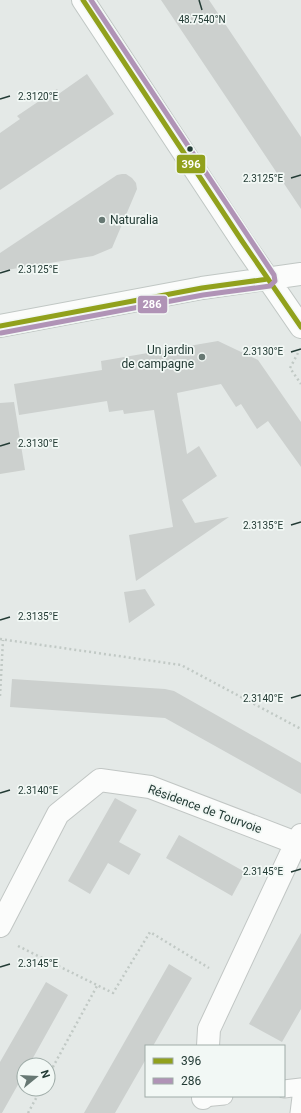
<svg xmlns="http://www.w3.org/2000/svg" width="301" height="1113" viewBox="0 0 301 1113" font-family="Roboto,sans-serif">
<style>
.building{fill:#ccd0ce}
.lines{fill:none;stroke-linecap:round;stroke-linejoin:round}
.lane-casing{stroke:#c1c6c4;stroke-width:19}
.street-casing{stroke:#c1c6c4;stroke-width:24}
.secondary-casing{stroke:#c0c7c4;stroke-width:24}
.path{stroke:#c1c9c5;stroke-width:2.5;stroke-dasharray:2 3;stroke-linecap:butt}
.lane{stroke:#fbfcfb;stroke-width:17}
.street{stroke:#fbfcfb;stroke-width:22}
.secondary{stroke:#fbfcfb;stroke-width:22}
.bus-1-casing{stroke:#f2f8f5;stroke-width:8}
.bus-2-casing{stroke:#f2f8f5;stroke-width:8}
.bus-1{stroke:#91a11c;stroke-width:5}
.bus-2{stroke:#b093b6;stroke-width:5}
.ticks{fill:none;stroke:#233b35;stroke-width:1.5}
.bus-dot{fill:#233b35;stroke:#f2f8f5;stroke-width:1.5}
.poi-dot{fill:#677873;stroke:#f2f8f5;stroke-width:1.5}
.labels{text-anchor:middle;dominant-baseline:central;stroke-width:3.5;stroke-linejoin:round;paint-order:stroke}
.poi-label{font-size:12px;fill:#233b35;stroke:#f2f8f5;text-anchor:start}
.street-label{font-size:12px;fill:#233b35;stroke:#f2f8f5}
.ticks-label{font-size:10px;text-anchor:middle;fill:#233b35;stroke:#f2f8f5;stroke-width:3.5;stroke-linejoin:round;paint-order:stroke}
.line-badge{stroke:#f2f8f5;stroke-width:1.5}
.badge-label{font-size:11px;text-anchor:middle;font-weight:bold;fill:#fff}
</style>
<rect width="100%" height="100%" fill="#e4e9e7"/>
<!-- building -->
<path class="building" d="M161 0H209L301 137V209Z
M87 74 114 114 0 190V133L20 119 17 116 57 89 60 93Z
M122 174H126L132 178 136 183 137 189 112 248 93 256 0 271V253L117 175Z
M218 341 258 360 301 422V467L268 421 257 429 241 404 236 407 221 384 177 393 187 454 199 446 217 476 182 500 195 523 229 517 136 581 129 535 173 527 154 410 124 414 123 410 109 412 107 401 19 415 14 384 102 370 101 361Z
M14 402 25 470 0 474V403Z
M145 589 155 605 129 623 124 592Z
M12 679 165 689 174 691 301 763V794L165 718 10 707Z
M115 798 137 810 119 842 141 854 129 875 108 863 90 894 68 881Z
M179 835 245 872 232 896 166 858Z
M301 933V1009L282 1042 249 1024Z
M169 964 192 978 153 1046H146V1059L115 1113H84Z
M46 982 68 995 29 1065H24V1074L2 1113H0V1062Z"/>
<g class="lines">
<defs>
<path id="lane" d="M284 1089 301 1087
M203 1098 224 1096
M299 1113 301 1097"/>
<path id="street" d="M0 926 58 814 100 780 150 787 296 843
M208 1046 209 1029 296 843 301 835
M203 1098V1096"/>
<path id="secondary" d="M83 0 242 241 301 327
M0 326 202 288 301 274"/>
</defs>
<!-- lane casing -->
<use href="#lane" class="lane-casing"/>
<!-- street casing -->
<use href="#street" class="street-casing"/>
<!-- secondary casing -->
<use href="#secondary" class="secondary-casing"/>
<!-- path -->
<path class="path" d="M298 353 290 368 301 384
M0 639 181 665 301 729
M0 696 3 640
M18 946 113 993 150 932 209 968
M48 1076 97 986
M28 1113 41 1089"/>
<!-- lane -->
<use href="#lane" class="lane"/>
<!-- street -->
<use href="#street" class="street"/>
<!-- secondary -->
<use href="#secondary" class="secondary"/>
<defs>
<path id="bus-1" d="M83 0 242 241 301 327
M0 326 202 288 268 279"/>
<path id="bus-2" d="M1 333 203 295 270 286 275 281 274 275 91 0"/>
</defs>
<!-- bus-1 casing -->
<use href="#bus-1" class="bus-1-casing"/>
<!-- bus-2 casing -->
<use href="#bus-2" class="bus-2-casing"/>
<!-- bus-1 -->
<use href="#bus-1" class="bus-1"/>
<!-- bus-2 -->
<use href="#bus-2" class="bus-2"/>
</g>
<!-- ticks -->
<path class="ticks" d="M199 0 202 10M0 99 10 96M291 178 301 175M0 273 10 270M291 352 301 349M0 446 10 443M291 525 301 522M0 620 10 617M291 698 301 695M0 793 10 790M291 872 301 869M0 967 10 964"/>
<!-- markers -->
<circle class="bus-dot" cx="190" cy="149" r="3.5"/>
<g class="poi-dot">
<circle cx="102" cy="220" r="4"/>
<circle cx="202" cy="357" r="4"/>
</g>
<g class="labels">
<!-- poi labels -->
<g class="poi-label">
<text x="110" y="220">Naturalia</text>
<text x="194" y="350" text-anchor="end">Un jardin<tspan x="194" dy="14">de campagne</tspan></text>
</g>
<!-- street labels -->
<g class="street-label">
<text transform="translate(205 809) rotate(20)">Résidence de Tourvoie</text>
</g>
</g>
<g class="ticks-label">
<text x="202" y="23">48.7540°N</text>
<text x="38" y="100">2.3120°E</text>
<text x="263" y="182">2.3125°E</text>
<text x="38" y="273">2.3125°E</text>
<text x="263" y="355">2.3130°E</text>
<text x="38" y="447">2.3130°E</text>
<text x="263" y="529">2.3135°E</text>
<text x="38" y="620">2.3135°E</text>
<text x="263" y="702">2.3140°E</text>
<text x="38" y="794">2.3140°E</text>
<text x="263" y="875">2.3145°E</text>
<text x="38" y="967">2.3145°E</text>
</g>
<g class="line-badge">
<rect x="176" y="154" width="30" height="20" rx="4" fill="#91a11c"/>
<rect x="137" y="295" width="31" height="19" rx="4" fill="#b093b6"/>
</g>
<g class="badge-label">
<text x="191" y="168">396</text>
<text x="152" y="308">286</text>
</g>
<!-- legend -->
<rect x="145" y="1045" width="140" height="52" fill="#f2f8f5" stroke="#9faca8"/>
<rect x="153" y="1058" width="20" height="6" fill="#91a11c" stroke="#9faca8"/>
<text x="181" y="1065" font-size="12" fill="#233b35">396</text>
<rect x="153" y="1078" width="20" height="6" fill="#b093b6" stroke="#9faca8"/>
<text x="181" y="1085" font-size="12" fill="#233b35">286</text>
<!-- north arrow -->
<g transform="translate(36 1077) rotate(72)"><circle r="19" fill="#f2f8f5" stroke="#9faca8"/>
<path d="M0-3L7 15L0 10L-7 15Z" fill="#677873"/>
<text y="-6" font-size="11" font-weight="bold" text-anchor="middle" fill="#233b35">N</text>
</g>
</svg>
